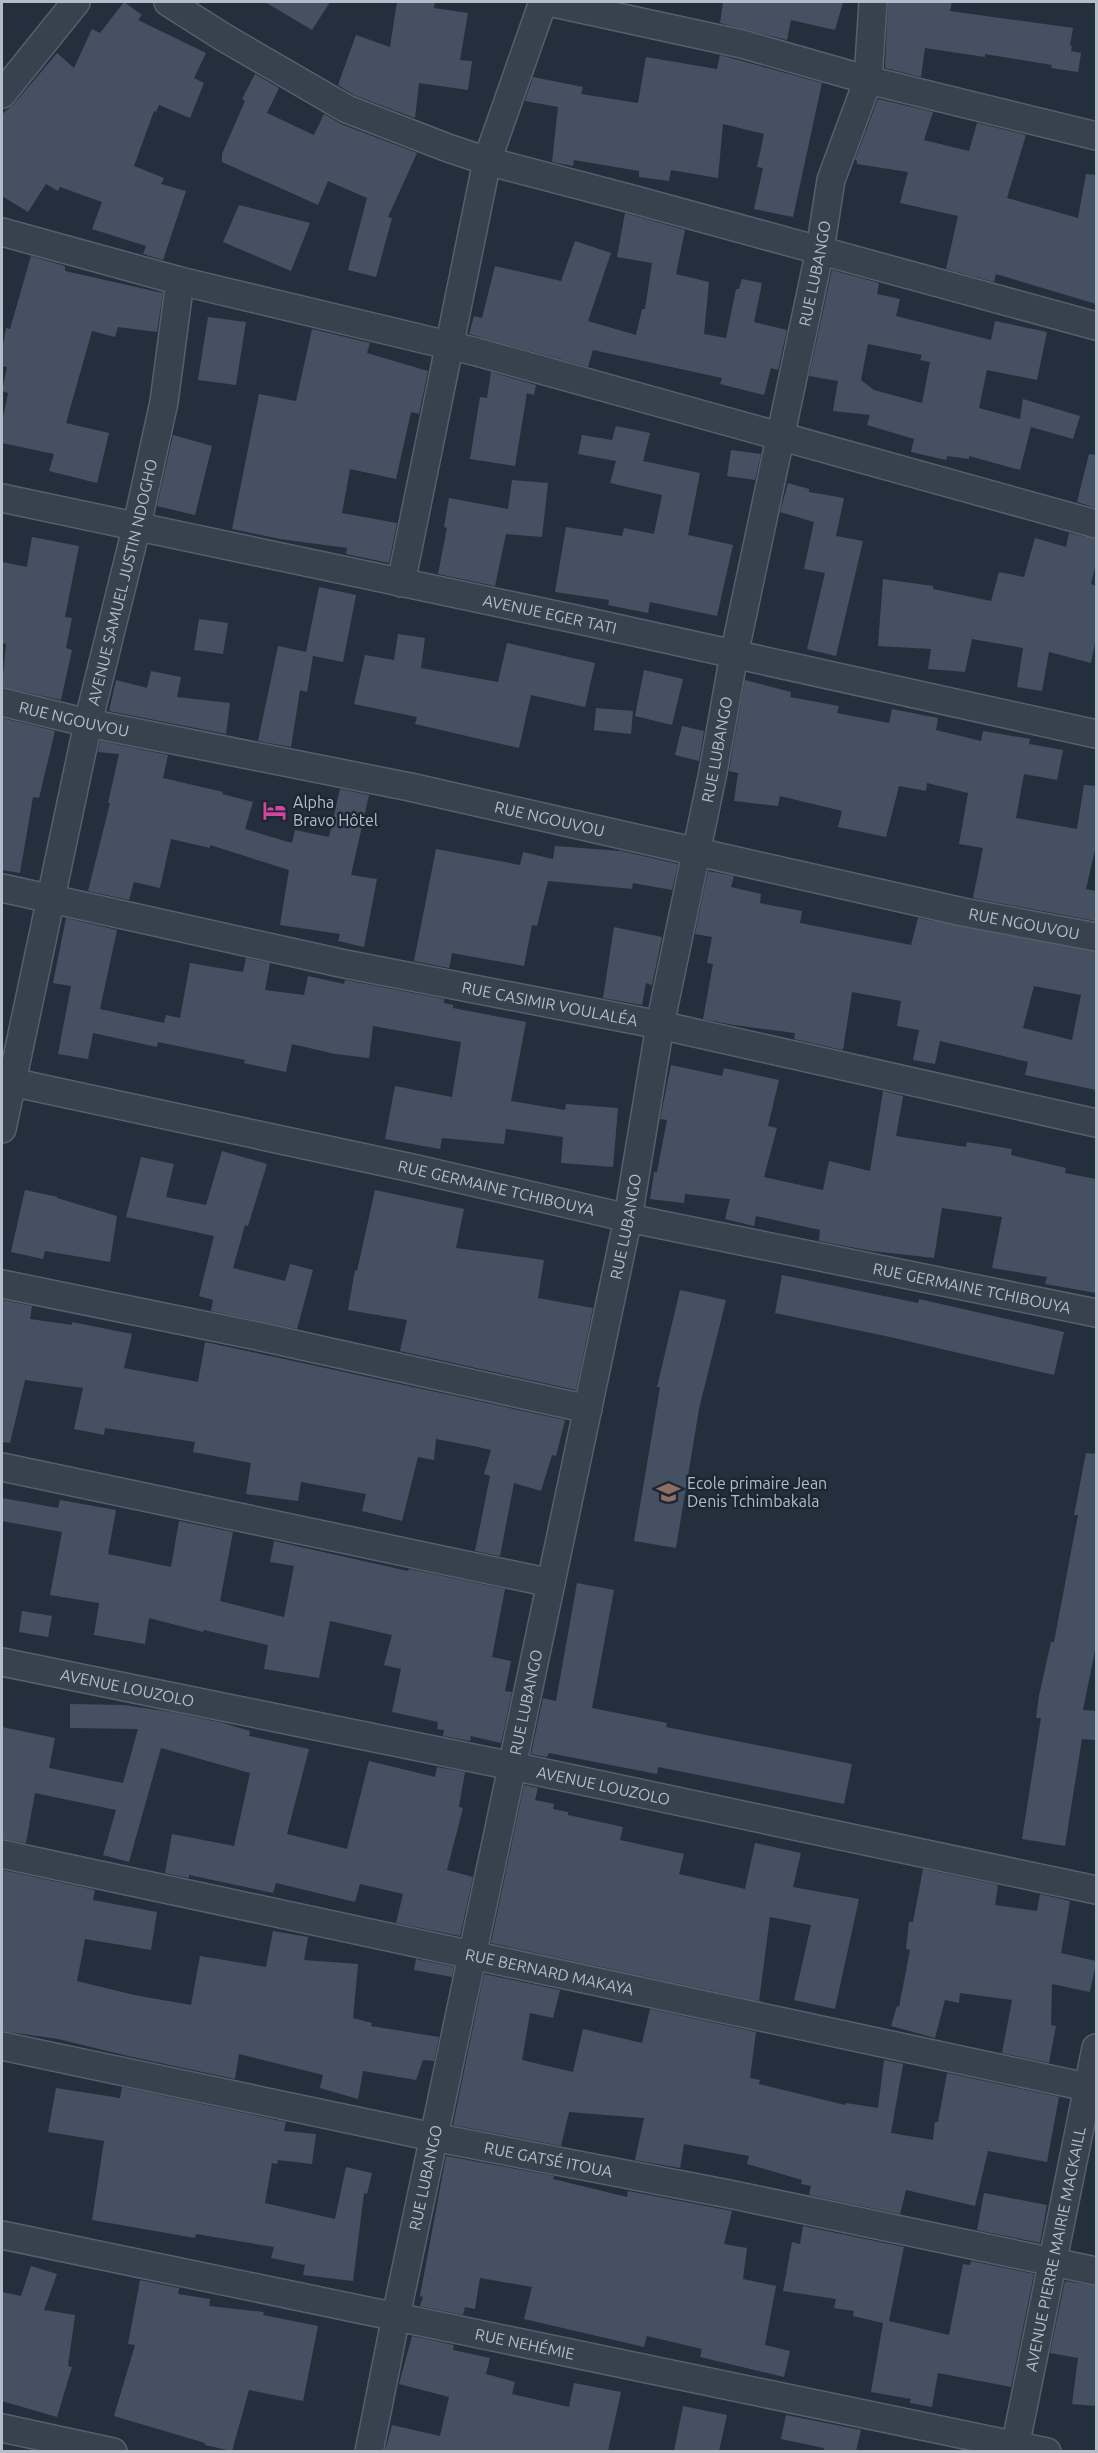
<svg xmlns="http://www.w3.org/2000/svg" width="1098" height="2453" viewBox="0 0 1098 2453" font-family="Ubuntu,sans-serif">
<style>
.building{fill:#455162;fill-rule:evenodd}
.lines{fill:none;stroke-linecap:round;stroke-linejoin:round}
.street-casing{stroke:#565f6c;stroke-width:30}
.street{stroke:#38414e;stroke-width:27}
.labels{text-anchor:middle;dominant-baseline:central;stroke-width:5;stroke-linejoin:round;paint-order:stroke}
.street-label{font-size:16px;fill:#b4bcc9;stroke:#1d2633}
.poi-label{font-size:16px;fill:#b4bcc9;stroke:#1d2633;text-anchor:start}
</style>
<rect width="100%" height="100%" fill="#242f3e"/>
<!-- building -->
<path class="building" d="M124 2 142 15 138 20 206 53 194 78 204 83 190 118 159 105 156 112 154 111 134 166 164 178 161 184 186 191 163 260 143 254 146 246 92 229 102 202 60 187 58 191 46 184 28 212 2 196V114L14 104 57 53 74 68 92 29 100 33Z
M265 2H330L312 30Z
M397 2H435L434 8 468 13 460 60 472 61 468 90 419 83 415 118 354 95 338 85 356 35 390 47Z
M723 2H843L835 30 791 20 787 40 720 23Z
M888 2H952L950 11 1073 28 1070 45 1072 46 1071 51 1081 53 1078 72 1051 68 1052 65 985 54V57L925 48 921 77 885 68Z
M720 55 822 83 793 217 754 209 763 168 757 167 764 134 723 124 718 178 671 170 669 181 639 177V171L574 160 573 166 552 162 558 107 525 101 533 77 583 87 581 94 638 103 646 57 717 69Z
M255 74 279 88 267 113 314 135 324 114 341 124 417 153 388 217 392 218 376 277 348 270 367 198 328 181 318 205 222 162V154L245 101 242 99Z
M878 99 933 112 924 140 969 151 977 123 1026 135 1007 198 1078 218 1086 174 1096 175V304L996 274 994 282 946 269 958 216 900 203 908 172 857 164V161L855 160Z
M239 205 310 223 291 271 223 242Z
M625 213 685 230 676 274 709 282 704 334 726 338 736 289H739L742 279 762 283 754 322 787 330 778 370 771 368 764 395 720 384 722 378 593 350 588 367 469 334 474 316 482 318 495 266 561 281 575 241 611 253 588 321 636 335 642 309H645L652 263 617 257Z
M31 256 65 266V271L163 293 157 332 118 327 115 337 92 331 66 423 109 433 97 483 49 471 54 454 2 443V423L8 393 2 391 7 367 2 366V351L6 328 10 329Z
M832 270 879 283 877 294 900 299 896 316 991 340 995 321 1047 332 1037 380 987 370 979 408 1020 419 1023 399 1080 416 1073 439 1031 427 1020 470 969 456V459L947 456 946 460 911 452 914 439 867 425 870 415 833 411 838 381 809 376ZM868 344 922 355 920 360 930 362 922 403 874 390 861 380Z
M208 317 246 322 236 385 198 380Z
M312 329 370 343 367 353 428 371 419 414 411 412 396 479 350 469 342 513 397 523 389 563 346 554 347 548 280 539 232 529 259 394 296 401Z
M491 372 536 385 534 395 527 393 515 466 470 459 480 397 487 398Z
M616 426 650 433 643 461 700 473 688 535 733 545 717 616 650 602 648 613 608 605 609 600 555 592 566 527 622 536 624 528 654 534 662 495 610 483 616 461 578 454 582 435 612 440Z
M173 435 212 446 195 515 157 506Z
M731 450 761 454 755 480 727 476Z
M1089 454 1096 455V508L1077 502Z
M512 480 548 483 542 537 506 534 495 586 438 574 447 528 444 527 449 498 508 509Z
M788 483 809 489V492L844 498 836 536 863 541 836 656 807 649 825 573 804 569 814 522 780 512Z
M1069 533 1096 539V563L1091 584 1096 586V638L1091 663 1049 652 1042 691 1017 687 1023 648 972 639 965 672 928 669 931 649 878 646 883 579 933 586V589L991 601 999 572 1024 577 1035 538 1066 547Z
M32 537 79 546 65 617 72 618 66 648 72 650 61 700 2 687 6 644 2 643V562L27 567Z
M319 587 356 595 343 662 313 656 307 692 300 690 291 747 258 741 278 646 306 652Z
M199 619 228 623 223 654 194 650Z
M398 634 425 638 421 668 498 682 507 643 595 663 585 707 531 695 519 748 415 724 417 717 354 704 365 655 394 660Z
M644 670 683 679 672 725 635 716Z
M151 671 181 677 177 697 230 703 226 734 109 711 116 680 147 688Z
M745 680 791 692 790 697 839 706 837 713 889 723 892 709 938 718 936 730 981 741 983 731 1030 739 1029 744 1063 750 1057 780 1024 774 1016 818 1077 829 1084 785 1096 786V845L1086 889 1096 891V921L973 898 983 848 959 844 968 793 927 783 926 791 899 786 886 837 838 827 842 811 780 796 778 806 734 801 738 773 729 771Z
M596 708 633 711 631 734 594 730Z
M2 718 55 731 39 798 33 797 20 873 2 870Z
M682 726 704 731 699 761 675 755Z
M100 741 168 755 163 778 223 792 222 794 253 802 245 829 292 843 295 830 329 837 340 789 369 795 351 875 377 879 364 947 338 941 340 934 280 925 289 870 210 845V848L171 839 160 888 134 882 129 900 88 891 110 803H108L119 754 98 752Z
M555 846 621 851 678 864 672 890 633 883 632 889 548 881 537 926 532 925 524 966 452 953 449 968 414 961 436 849 520 865 523 852 553 859Z
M708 871 734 876 731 887 761 894 760 903 802 911 800 923 911 945 918 918 1096 952V1090L1025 1075 1028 1062 940 1041 935 1064 913 1060 919 1030 897 1026 901 1001 852 992 843 1050 794 1039 795 1033 734 1025 703 1019 713 964 707 963 712 937 695 934ZM1034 986 1081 995 1072 1040 1023 1028Z
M66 918 117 930 100 1009 164 1023 166 1015 180 1018 190 963 243 972 246 958 270 963 265 990 304 995 308 976 344 984 345 980 444 999V1003L453 1005V1008L526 1022 511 1101 565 1110 566 1104 618 1108 613 1167 561 1163 563 1137 506 1129 504 1144 442 1138 440 1149 385 1139 395 1086 452 1097 461 1042 373 1026 369 1058 335 1054 292 1044 286 1072 244 1063 245 1060 158 1042 157 1047 93 1033 88 1059 58 1054 71 986 53 983Z
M614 927 662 937 652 985 646 983 642 1005 603 998Z
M671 1065 722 1076 724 1068 779 1080 768 1126 777 1128 764 1177 823 1190 829 1161 870 1171 883 1091 903 1096 896 1136 966 1147 967 1142 1012 1149 1011 1155 1066 1168 1065 1173 1096 1179V1293L1045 1284 1047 1277 992 1268 1002 1217 942 1208 934 1258 872 1251 819 1241 820 1230 756 1216 754 1226 725 1219 730 1199 685 1194 684 1203 650 1199 654 1172H657L667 1120 660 1119Z
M222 1151 267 1164 248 1226 245 1225 233 1268 285 1281 290 1264 313 1270 297 1329 211 1311 213 1300 199 1296 214 1236 126 1217 141 1157 174 1164 166 1197 206 1205Z
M25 1190 58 1197 57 1198 117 1216 110 1262 45 1251 43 1259 11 1252Z
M375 1190 464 1209 456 1248 544 1260 538 1298 593 1308 576 1390 400 1351 407 1320 348 1310 355 1270 357 1271Z
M782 1275 918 1303 919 1299 1064 1332 1054 1375 890 1337 775 1313Z
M680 1290 726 1300 699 1409 676 1548 634 1541 660 1387H657Z
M2 1300 32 1306 30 1319 72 1325V1322L132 1334 124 1368 198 1382 205 1342 565 1420 556 1456 552 1455 541 1491 514 1483 500 1556 475 1551 490 1476 484 1474 491 1450 478 1447 436 1439 434 1460 418 1457 402 1521 362 1511 366 1494 301 1482 298 1501 246 1494 251 1463 193 1452 195 1442 105 1428 104 1435 74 1429 83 1388 25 1380 10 1443 2 1442Z
M1086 1453 1096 1454V1645L1083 1710 1096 1711V1740L1082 1739 1065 1846 1022 1839 1041 1718H1036L1039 1696 1051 1642H1054L1078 1515H1074Z
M2 1498 58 1508 60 1500 116 1510 108 1554 171 1567 179 1521 233 1532 220 1601 284 1617 294 1566 270 1562 274 1541 408 1571 409 1569 505 1589 492 1657 511 1661 505 1691 512 1692 501 1743 471 1736 470 1741 443 1736 444 1730 437 1729 438 1722 392 1712 401 1669 384 1665 392 1635 330 1621 319 1678 264 1669 268 1645 204 1630 203 1632 149 1618 145 1644 94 1635 99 1603 50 1595 62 1532 2 1521Z
M577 1583 614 1590 592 1708 667 1723 666 1727 852 1764 844 1804 658 1767 657 1774 549 1753 547 1757 531 1754 543 1698 556 1701Z
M22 1611 52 1616 48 1637 19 1632Z
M70 1704 124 1705 171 1712 223 1723 250 1731 249 1736 309 1749 287 1834 347 1849 369 1761 435 1777 437 1767 465 1772 459 1807 463 1808 447 1870 473 1877 460 1936 396 1923 403 1894 360 1884 355 1902 276 1883 273 1893 189 1875V1878L165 1873 172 1834 234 1846 250 1773 161 1748 129 1862 103 1855 116 1810 35 1793 26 1843 2 1839V1727L55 1738 49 1768 123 1783 138 1729 70 1728Z
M524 1785 538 1788 535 1800 554 1804 553 1809 568 1812V1815L623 1827 620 1840 684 1854 679 1874 745 1889 755 1843 801 1853 793 1887 859 1899 835 2009 794 2000 811 1925 770 1917 759 2001 491 1943Z
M923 1869 998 1885 995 1905 1037 1911 1040 1894 1070 1901 1061 1953 1096 1961V1963L1090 1992 1052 1984 1051 2025 1056 2026 1049 2063 1002 2053 1012 2000 960 1993 959 2003 945 2000 935 2038 891 2026 897 2006 899 2007 910 1950 906 1949 909 1922H913Z
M2 1870 95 1890 93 1900 157 1912 151 1950 85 1939 77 1981 134 1995 191 2005 200 1956 266 1967 273 1931 308 1937 304 1960 358 1964 353 2018 372 2023 371 2026 439 2037 434 2061 423 2060 416 2080 363 2071 358 2099 320 2088 323 2075 239 2054 235 2079 128 2056 58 2039 2 2031Z
M416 1959 454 1967 452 1977 414 1970Z
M484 1974 560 1990 553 2018 530 2013 522 2060 573 2072 583 2029 642 2043 650 2009 756 2032 750 2078 760 2080 759 2084 845 2105 846 2103 878 2108 884 2060 903 2064 891 2133 933 2140 935 2122H938L947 2073 1059 2097 1047 2162 988 2151 975 2206 906 2190 900 2214 809 2195 811 2186 801 2184 802 2180 747 2164 749 2156 684 2144 680 2168 635 2160 644 2118 569 2112 561 2146 453 2125Z
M122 2087 286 2122 284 2131 316 2134 312 2164 278 2160 277 2164 272 2163 265 2203 335 2219 346 2167 372 2173 367 2194 364 2193 353 2281 303 2275 305 2265 271 2258 274 2247 196 2234 195 2238 92 2220 104 2141 48 2132 56 2088 120 2098Z
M446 2156 554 2176 553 2179 627 2197 628 2191 732 2211 724 2244 747 2248 743 2279 776 2286 765 2345 790 2351 784 2377 700 2357 702 2349 647 2336 644 2347 524 2319 532 2287 480 2278 475 2309 465 2307 463 2315 420 2306 423 2297 420 2296Z
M984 2193 1047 2205 1040 2243 977 2230Z
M803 2226 904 2247 889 2321 949 2335 963 2264 970 2265 971 2261 1034 2274 1011 2387 938 2373 932 2407 910 2403 911 2399 871 2392 883 2323 853 2316 854 2311 834 2308 836 2299 783 2291 792 2242 800 2244Z
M31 2266 57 2274 44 2310 75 2315 68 2366 72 2367 57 2417 2 2401V2292L21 2296Z
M140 2280 179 2288 178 2294 210 2299 209 2306 264 2312 263 2315 318 2326 303 2401 249 2390 232 2451 205 2445V2443L114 2416 135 2345 128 2344Z
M1065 2281 1096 2286V2406L1072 2404 1078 2358 1050 2353Z
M412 2336 454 2345 453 2350 490 2358 486 2374 515 2382 512 2394 569 2407 574 2383 621 2392 608 2451H385L392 2425 440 2436 449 2397 399 2384Z
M683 2406 727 2415 719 2451H674Z
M786 2415 861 2430 856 2451H823L824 2448 781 2439Z"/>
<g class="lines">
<defs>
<g id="street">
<path d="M168 2 223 37 347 109 448 148 487 161 632 199 1096 326"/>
<path d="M549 2 742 44 868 80 1096 136"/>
<path d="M2 94 76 2"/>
<path d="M2 232 180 281 477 352 1096 524"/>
<path id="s1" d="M2 498 575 619 1096 734"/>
<path d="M401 583 487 161 543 2"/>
<path id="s2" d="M2 702 88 723 410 787 963 912 1096 937"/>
<path id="s3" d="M2 888 340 963 660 1025 1096 1123"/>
<path id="s4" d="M2 1080 412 1168 628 1218 1096 1313"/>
<path id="s5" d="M2 1129 88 723 137 525 164 402 180 281"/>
<path d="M2 1284 262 1337 588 1409"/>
<path d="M2 1467 551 1583"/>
<path id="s6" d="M2 1662 512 1766 1096 1890"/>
<path id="s7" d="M2 1854 1096 2089"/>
<path id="s8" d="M2 2046 433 2137 729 2194 1096 2271"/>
<path id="s9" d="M2 2235 1047 2452"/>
<path d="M2 2428 113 2452"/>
<path id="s10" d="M369 2452 396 2316 628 1218 660 1025 713 772 734 655 820 250 831 180 868 80 873 2"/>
<path id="s11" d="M1014 2452 1096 2048"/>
</g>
</defs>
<!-- street casing -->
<use href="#street" class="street-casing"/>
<!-- street -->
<use href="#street" class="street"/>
</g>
<!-- icons -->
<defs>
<symbol id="hotel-bare" viewBox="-9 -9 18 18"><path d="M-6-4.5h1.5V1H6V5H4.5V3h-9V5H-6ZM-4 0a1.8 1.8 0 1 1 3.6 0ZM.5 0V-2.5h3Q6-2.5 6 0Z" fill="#d1479c" stroke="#1d2633" stroke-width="2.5" paint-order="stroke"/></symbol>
<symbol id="school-bare" viewBox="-9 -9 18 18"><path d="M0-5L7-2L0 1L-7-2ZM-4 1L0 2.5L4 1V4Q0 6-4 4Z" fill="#8d6e63" stroke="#1d2633" stroke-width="2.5" paint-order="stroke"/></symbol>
</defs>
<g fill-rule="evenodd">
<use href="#hotel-bare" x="258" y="794" width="33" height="33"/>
<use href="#school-bare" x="652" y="1476" width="33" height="33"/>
</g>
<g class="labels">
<!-- street labels -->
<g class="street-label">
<text stroke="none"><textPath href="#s10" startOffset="2224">RUE LUBANGO</textPath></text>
<text stroke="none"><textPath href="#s5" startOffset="560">AVENUE SAMUEL JUSTIN NDOGHO</textPath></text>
<text stroke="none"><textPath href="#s1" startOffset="560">AVENUE EGER TATI</textPath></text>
<text stroke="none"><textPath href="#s2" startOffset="74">RUE NGOUVOU</textPath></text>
<text stroke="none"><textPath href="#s10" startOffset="1738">RUE LUBANGO</textPath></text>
<text stroke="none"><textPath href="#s2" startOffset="560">RUE NGOUVOU</textPath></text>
<text stroke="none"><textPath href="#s2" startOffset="1046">RUE NGOUVOU</textPath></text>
<text stroke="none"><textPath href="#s3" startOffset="560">RUE CASIMIR VOULALÉA</textPath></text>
<text stroke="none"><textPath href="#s4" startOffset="506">RUE GERMAINE TCHIBOUYA</textPath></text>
<text stroke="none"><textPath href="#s10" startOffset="1252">RUE LUBANGO</textPath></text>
<text stroke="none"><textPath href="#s4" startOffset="992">RUE GERMAINE TCHIBOUYA</textPath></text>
<text stroke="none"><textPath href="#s6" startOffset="128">AVENUE LOUZOLO</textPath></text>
<text stroke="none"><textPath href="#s10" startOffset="766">RUE LUBANGO</textPath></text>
<text stroke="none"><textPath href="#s6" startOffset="614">AVENUE LOUZOLO</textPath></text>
<text stroke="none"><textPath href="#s7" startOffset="560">RUE BERNARD MAKAYA</textPath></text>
<text stroke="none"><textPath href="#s8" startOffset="558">RUE GATSÉ ITOUA</textPath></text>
<text stroke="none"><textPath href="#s10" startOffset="280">RUE LUBANGO</textPath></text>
<text stroke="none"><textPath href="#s11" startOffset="207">AVENUE PIERRE MAIRIE MACKAILL</textPath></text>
<text stroke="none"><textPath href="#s9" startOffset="534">RUE NEHÉMIE</textPath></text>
</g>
<!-- poi labels -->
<g class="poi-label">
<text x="293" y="802">Alpha<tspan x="293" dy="18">Bravo Hôtel</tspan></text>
<text x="687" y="1483">Ecole primaire Jean<tspan x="687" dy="18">Denis Tchimbakala</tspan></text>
</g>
</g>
<!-- border -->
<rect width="1098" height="2453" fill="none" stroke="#b4bcc9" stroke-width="6"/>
</svg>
